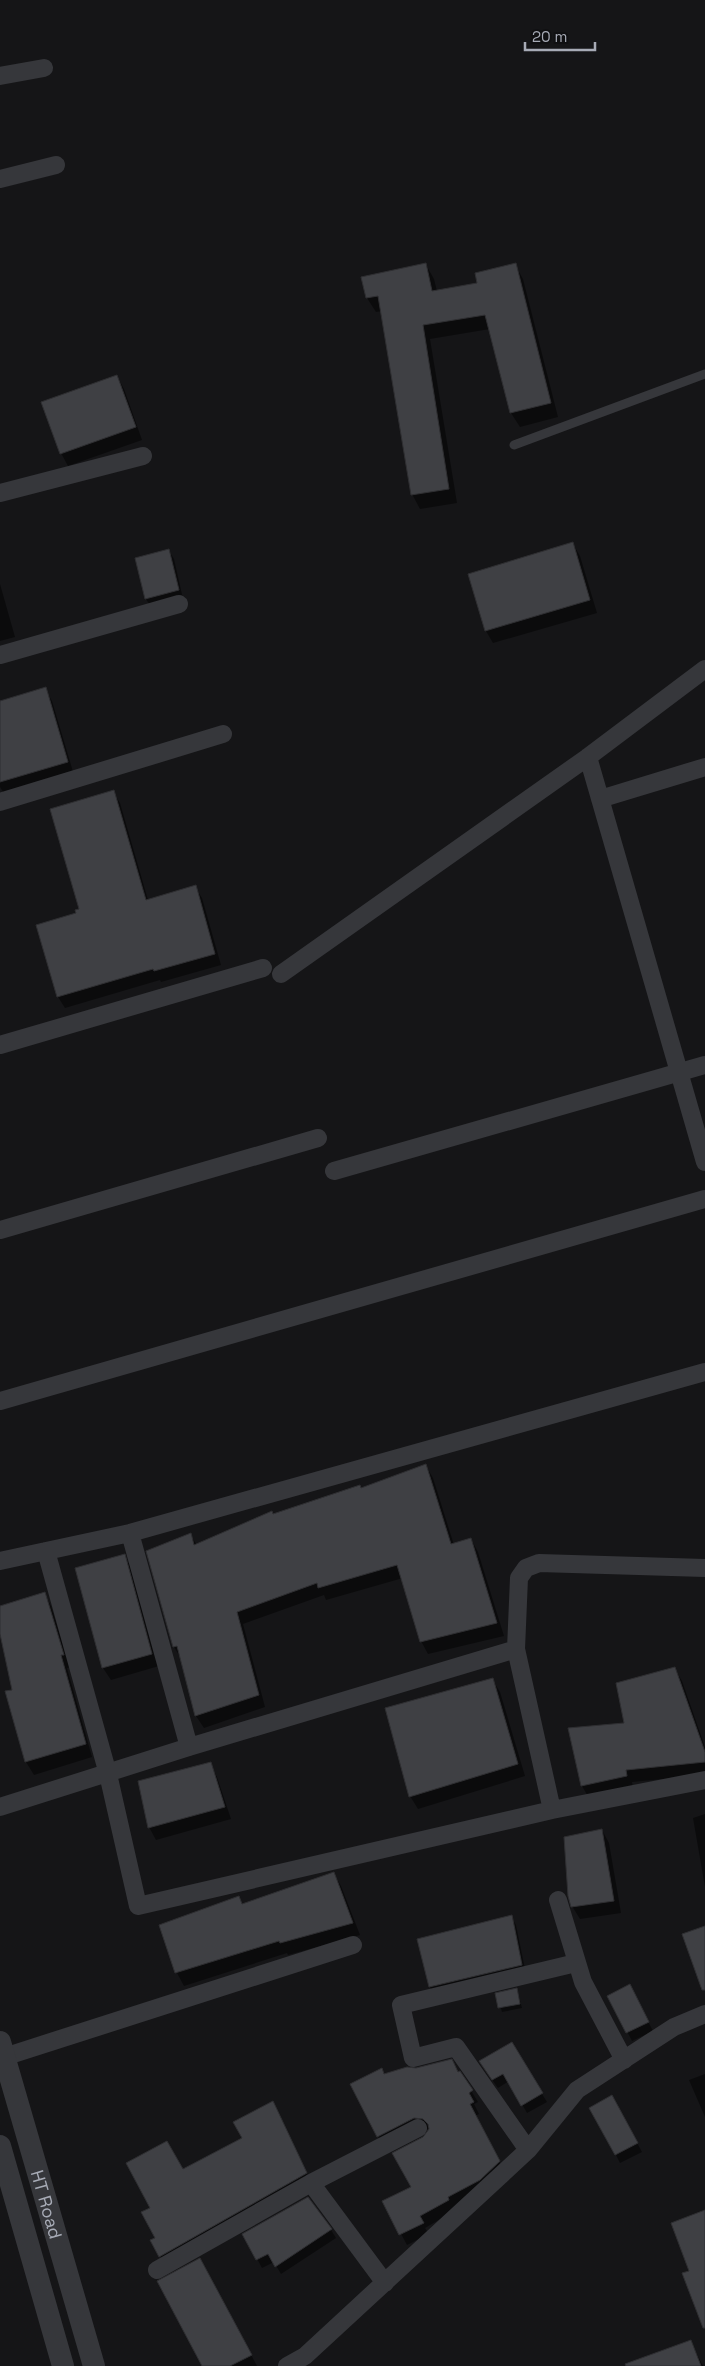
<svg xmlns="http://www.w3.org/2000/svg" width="705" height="2366" viewBox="0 0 705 2366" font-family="'Space Grotesk',sans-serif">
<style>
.shadow{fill:#0007}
.building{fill:#3f4044;stroke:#2f2f32}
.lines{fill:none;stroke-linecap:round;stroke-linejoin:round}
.service{stroke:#36373b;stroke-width:9}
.minor{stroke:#36373b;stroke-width:18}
.tertiary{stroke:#36373b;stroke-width:22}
.labels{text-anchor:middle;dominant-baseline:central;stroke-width:4;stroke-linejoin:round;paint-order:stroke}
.street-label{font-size:18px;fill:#a7abb6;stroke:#101012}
</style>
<rect width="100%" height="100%" fill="#151517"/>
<!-- shadow -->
<path class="shadow" d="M426 265 434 279 437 291 479 284 515 265 523 279 558 417 520 427 511 413 490 329 430 339 457 503 420 509 412 494 382 311 376 312 367 298Z
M117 376 124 389 142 440 68 466 61 453Z
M573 544 580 556 597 613 493 643 486 631Z
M169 551 174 559 183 599 151 607 146 599Z
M0 584 15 637 0 641Z
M45 689 52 701 74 775 5 795 0 787V702Z
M113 792 120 803 148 900 195 887 202 898 221 965 161 982 160 980 65 1008 58 997 37 926 78 914 81 910Z
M426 1466 433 1478 454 1545 471 1539 478 1552 504 1636 428 1654 421 1641 403 1578 326 1600 324 1595 243 1624 265 1707 204 1728 196 1716 182 1660 174 1647 148 1552 190 1535 197 1545 274 1516 361 1490Z
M124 1556 132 1568 159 1666 111 1680 103 1668 76 1569Z
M44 1593 51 1606 70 1667 67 1668 92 1757 34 1775 26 1762 7 1692 13 1691 0 1627V1607Z
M674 1668 682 1681 705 1747V1775L632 1782 633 1789 589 1798 582 1786 626 1724Z
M492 1679 500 1692 525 1776 418 1809 410 1796Z
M210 1764 217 1777 231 1819 156 1840 149 1827Z
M705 1814V1887L693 1818Z
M602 1830 609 1843 621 1913 580 1919 572 1906Z
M334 1874 341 1886 360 1935 288 1955 287 1953 184 1986 177 1973 161 1926 239 1898 243 1905Z
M511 1917 516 1925 526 1974 435 1995 430 1987Z
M517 1989 522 2008 502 2012 497 1994Z
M634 1994 653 2031 632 2041 609 1996Z
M511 2044 547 2102 527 2113 509 2081 498 2088 485 2070Z
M460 2073 478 2102 474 2104 479 2114 475 2116 505 2173 454 2211 425 2228 429 2234 407 2245 384 2202 413 2188 424 2138 429 2130 426 2128 384 2148 352 2084 384 2075Z
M705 2074V2117L689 2080Z
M612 2097 642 2152 620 2163 616 2155Z
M277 2111 311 2182 165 2265 152 2241 156 2238 152 2208 182 2170 243 2139Z
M331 2230 336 2238 281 2274 274 2262 262 2268 244 2234Z
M207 2272 257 2366H204Z
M690 2341 703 2366H650Z"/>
<!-- building -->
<path class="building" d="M426 263 432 291 477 283 475 273 516 263 551 403 510 413 485 315 423 325 449 489 411 495 378 296 366 298 361 277Z
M117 375 136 427 60 454 41 402Z
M573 542 590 600 485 631 468 574Z
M169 549 179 590 145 599 135 558Z
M46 687 68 762 0 782V701Z
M114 790 146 900 196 885 215 954 154 971 153 969 57 997 36 925 76 913 75 910 79 909 50 809Z
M426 1464 451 1544 471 1538 497 1623 420 1642 397 1565 318 1588 317 1583 237 1612 259 1695 195 1716 177 1646 173 1647 146 1551 191 1533 194 1545 272 1511 273 1514 360 1485 361 1488Z
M125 1554 152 1654 102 1668 75 1568Z
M45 1592 64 1655H61L86 1744 25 1762 5 1691 12 1690 0 1634V1606Z
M675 1667 705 1752V1762L626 1770 627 1776 581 1786 568 1728 624 1723 616 1683Z
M493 1678 518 1764 409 1797 385 1708Z
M211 1762 225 1807 148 1828 138 1781Z
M602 1829 614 1901 571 1907 568 1896 564 1837Z
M334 1872 353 1923 280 1943 279 1941 175 1973 159 1925 239 1896 242 1904Z
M512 1915 522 1965 429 1987 417 1939Z
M705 1926V1990H702L682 1934Z
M630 1984 649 2022 626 2033 607 1996Z
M517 1988 520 2004 498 2008 495 1993Z
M512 2042 543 2093 521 2106 503 2074 492 2080 479 2061Z
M452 2059 458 2072 460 2071 473 2090 469 2093 474 2102 470 2104 500 2161 480 2180 448 2197 449 2200 420 2216 424 2223 399 2235 382 2201 411 2187 392 2153 423 2137 429 2129 428 2124 423 2119 414 2118 377 2137 350 2084 382 2068 384 2074 407 2067 416 2068Z
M612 2095 638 2143 615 2155 589 2108Z
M273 2101 307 2173 159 2257 150 2240 155 2238 141 2212 150 2208 126 2163 167 2141 183 2169 242 2138 233 2122Z
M308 2197 332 2229 275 2267 268 2254 256 2260 242 2234Z
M705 2210V2328H703L682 2273 689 2271 671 2223Z
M200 2258 252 2355 230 2366H202L157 2281Z
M691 2340 701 2366H626L625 2364Z"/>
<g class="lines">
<!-- service -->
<path class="service" d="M514 445 705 374"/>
<!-- minor -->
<path class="minor" d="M0 76 44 68
M0 179 56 165
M0 493 143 456
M0 655 179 604
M588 757 705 1162
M600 799 705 767
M0 802 223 734
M281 974 588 757 705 669
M0 1045 263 968
M334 1171 705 1065
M0 1230 318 1138
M0 1401 705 1199
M130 1533 189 1747
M46 1551 108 1774 138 1906 552 1810
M0 1561 130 1533 705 1372
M705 1568 539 1563 526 1568 519 1578 516 1649 552 1810 705 1780
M0 1807 189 1747 516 1649
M558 1900 583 1982 624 2060
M4 2057 353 1945
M528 2150 456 2047 413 2058 401 2005 576 1963
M157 2270 311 2183
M385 2283 311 2183 418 2128
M287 2366 305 2356 528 2150 577 2090 674 2027 705 2014"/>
<!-- tertiary -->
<g class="tertiary">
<path id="s1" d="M0 2042 94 2366"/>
<path d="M0 2146 63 2366"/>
</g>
</g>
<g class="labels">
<!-- street labels -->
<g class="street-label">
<text stroke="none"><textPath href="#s1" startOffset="169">HT Road</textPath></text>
</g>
</g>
<!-- scale -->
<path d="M525 42v8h70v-8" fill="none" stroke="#a7abb6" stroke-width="2.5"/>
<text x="532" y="42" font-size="15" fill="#a7abb6" stroke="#101012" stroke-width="4" paint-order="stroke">20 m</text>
</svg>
